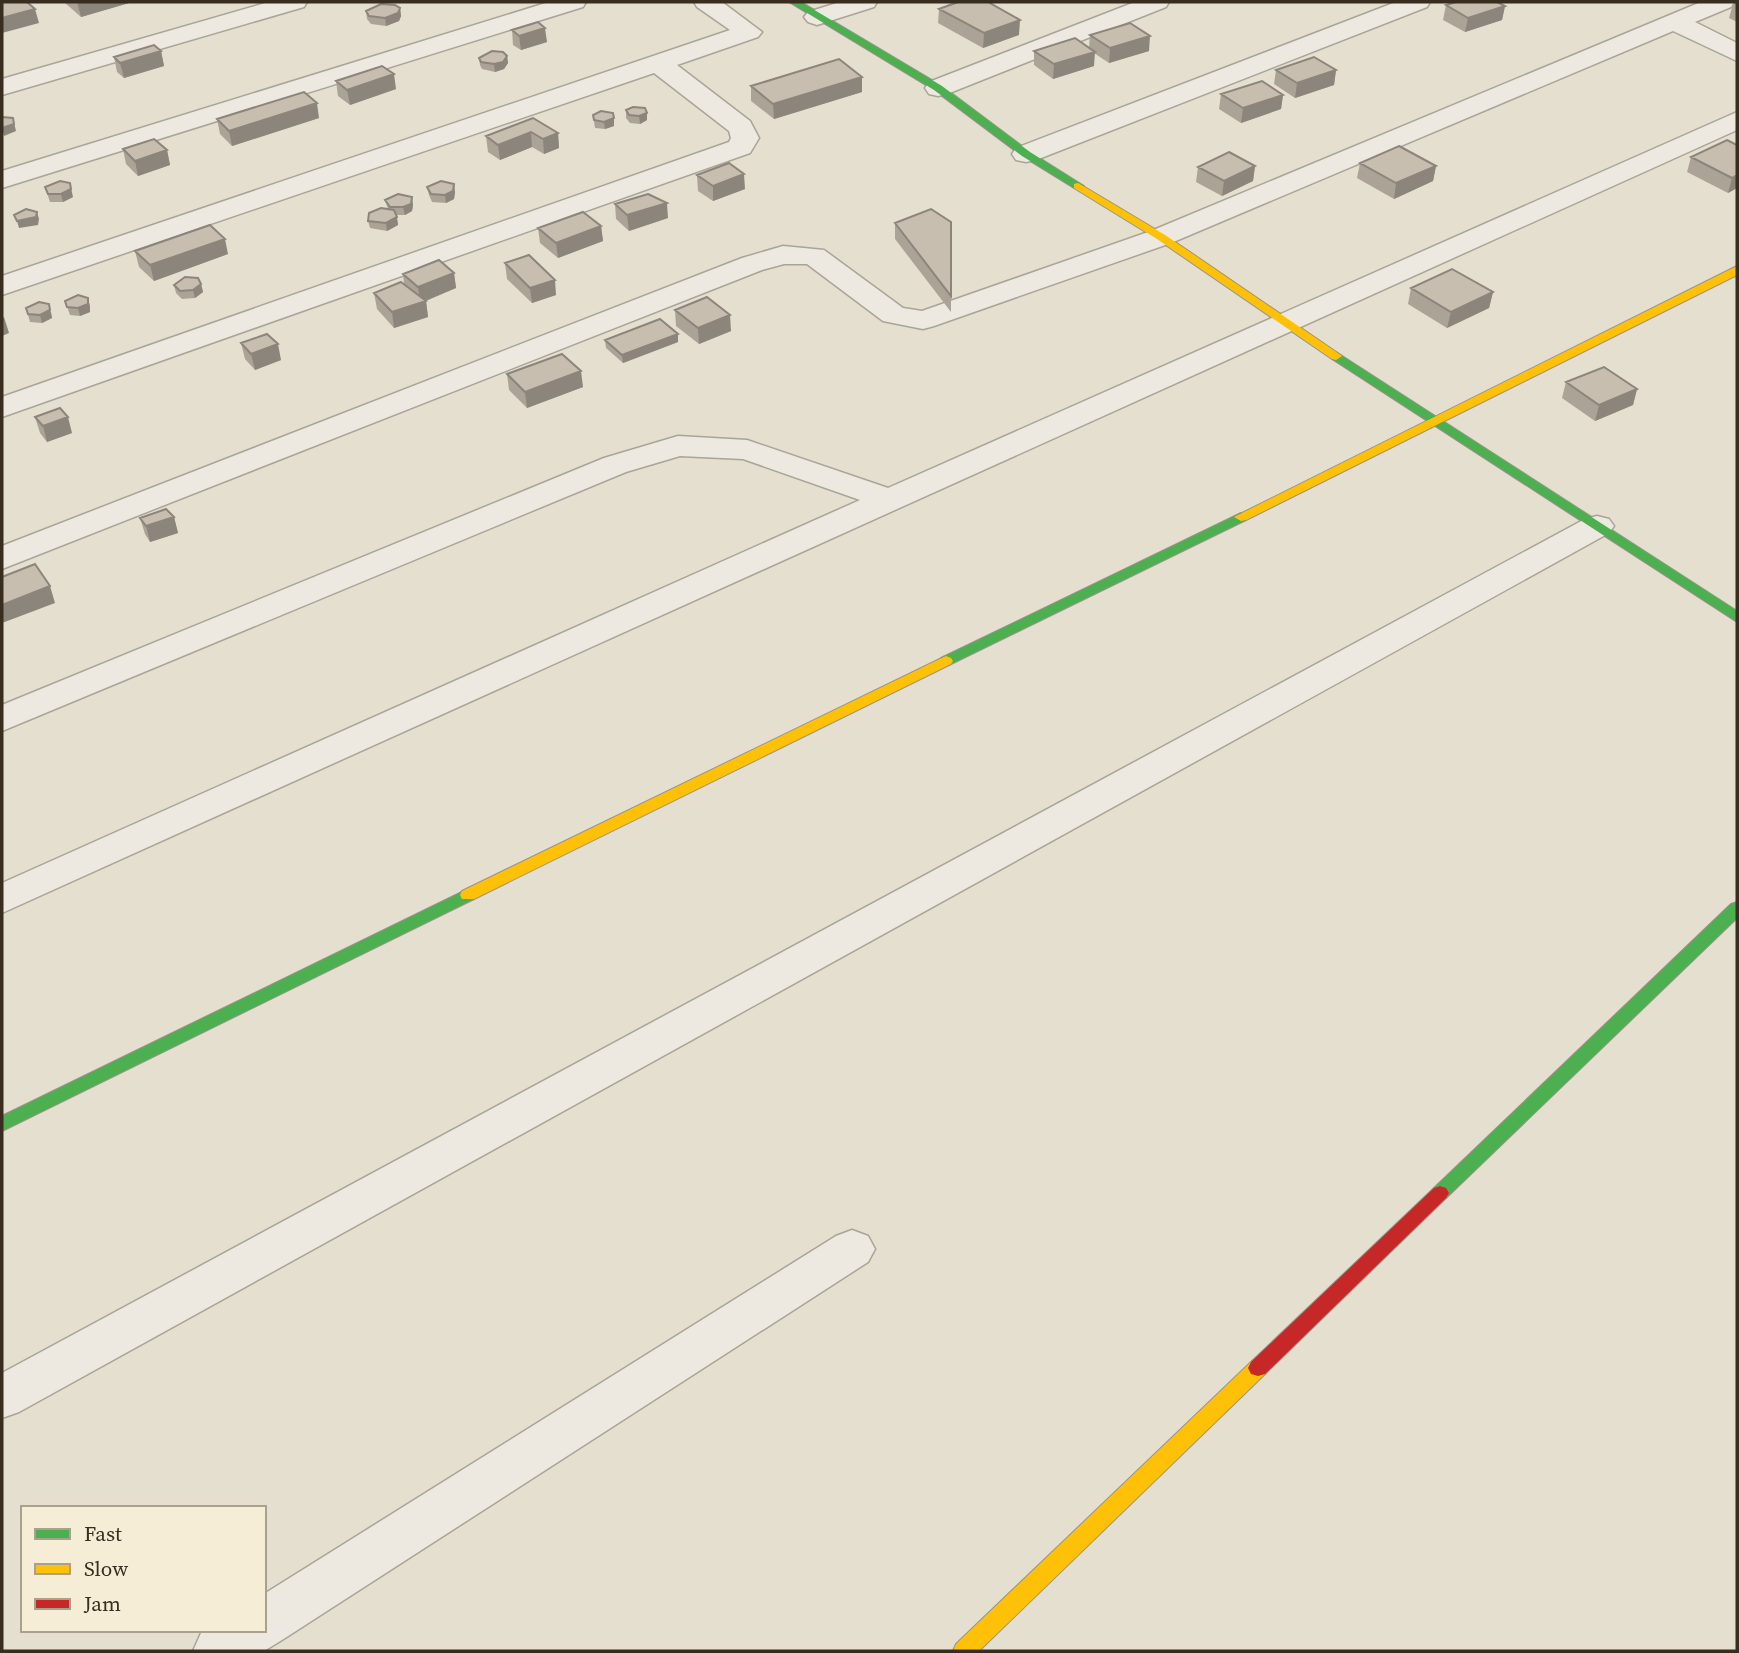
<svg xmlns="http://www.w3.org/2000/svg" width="1739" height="1653" viewBox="0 0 1739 1653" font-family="'Source Serif 4',serif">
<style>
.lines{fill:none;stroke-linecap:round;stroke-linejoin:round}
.street-casing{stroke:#aaa498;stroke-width:3}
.fast-casing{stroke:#9a9488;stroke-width:2}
.slow-casing{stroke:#9a9488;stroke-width:2}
.jam-casing{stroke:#9a9488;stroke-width:2}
.street{fill:#ede9e1;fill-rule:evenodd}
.fast{fill:#4caf50;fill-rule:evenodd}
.slow{fill:#ffc107;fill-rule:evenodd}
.jam{fill:#c62828;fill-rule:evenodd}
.wall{fill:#aca397}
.shaded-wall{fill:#8c857b}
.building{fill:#c8beb0;stroke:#8c857b;stroke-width:2}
</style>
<rect width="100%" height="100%" fill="#e5dfcf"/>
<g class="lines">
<defs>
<path id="street" d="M269 2H307L304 7 2 95V79Z
M549 2H586L583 7 2 188V171Z
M694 2H722L762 32 758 37 677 65 750 121 759 138 750 153 2 417V397L729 142 731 138 729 131 654 73 2 295V276L730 30 697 7Z
M840 2H877L874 7 817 25 808 22 804 17 808 12Z
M1135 2H1169L1166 7 947 94 938 96 929 94 925 88 929 82Z
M1396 2H1430L1427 7 1036 160 1026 162 1016 160 1012 154 1016 148Z
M1701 2H1734L1731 7 1695 22 1737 43V61L1673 31 1171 243 934 326 923 329 883 321 807 264H784L762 270 2 569V546L742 258 783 246 824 250 903 308 922 311 1151 231Z
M1737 112V130L2 913V883L860 500 743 459 680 456 626 472 2 731V705L604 458 678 436 747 440 888 488Z
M1597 516 1609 519 1614 526 1609 533 19 1412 2 1418V1373L1585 519Z
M852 1230 868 1236 875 1249 868 1262 282 1640 264 1651H193L201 1633 205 1630H264V1594L836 1236Z"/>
<path id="fast" d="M789 2H801L942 86 1030 152 1084 186 1074 188 1022 156 934 90Z
M1336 352 1737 611V622L1332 359V353Z
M1241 513 1246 514 1248 517 1246 520 951 664 946 666 939 661 941 658Z
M468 889 474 891 476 895 474 899 2 1131V1116Z
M1737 902V918L1446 1198 1440 1200 1434 1198 1431 1193 1434 1188 1731 904Z"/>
<path id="slow" d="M1078 183 1165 235 1342 356 1336 360 1332 359 1157 239 1074 188V184Z
M1737 266V275L1246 520 1241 521 1234 517Z
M946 656 951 658 953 661 951 664 474 899H462L460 895 462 891Z
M1258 1360 1265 1362 1268 1368 1265 1374 979 1651H953L956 1644 1251 1362Z"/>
<path id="jam" d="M1440 1186 1446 1188 1449 1193 1446 1198 1265 1374 1258 1376 1251 1374 1248 1368 1251 1362 1434 1188Z"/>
</defs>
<!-- street casing -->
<use href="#street" class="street-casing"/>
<!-- fast casing -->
<use href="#fast" class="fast-casing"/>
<!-- slow casing -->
<use href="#slow" class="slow-casing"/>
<!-- jam casing -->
<use href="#jam" class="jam-casing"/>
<!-- street -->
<use href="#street" class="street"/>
<!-- fast -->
<use href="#fast" class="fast"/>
<!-- slow -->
<use href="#slow" class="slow"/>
<!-- jam -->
<use href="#jam" class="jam"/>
</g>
<!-- wall -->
<path class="wall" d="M64 2H129V3L81 17Z
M1737 2V22L1729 18 1733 4Z
M1446 5 1505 6 1502 20 1465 32 1443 20Z
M400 8 401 16 399 21 386 26 371 24 367 19 366 11Z
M939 9 1019 35 983 48 938 23Z
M512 30 547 42 521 50 513 45Z
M1090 35 1149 51 1109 63 1094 53V66L1053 79 1034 65V51L1089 48Z
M161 51 164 66 124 78 117 72 114 57Z
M507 56 508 63 504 69 495 72 482 69 480 65 479 58Z
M1276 70H1336L1334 85 1295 98 1274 84Z
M862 77V92L774 119 751 101V86Z
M336 81 396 89 350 105 338 96Z
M1221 94 1283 95 1281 109 1241 123 1219 109Z
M626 110 647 120 640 124 630 123 626 118Z
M593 115 614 126 605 129 595 128Z
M319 118 232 146 220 134 217 119Z
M533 118 558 133 559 148 544 154 532 147 500 160 488 152 486 136Z
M1737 145V188L1728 193 1687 172 1691 157Z
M123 149 167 150 170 165 138 176 126 164Z
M1360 163 1436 166 1433 181 1394 199 1357 178Z
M1255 166 1253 181 1222 196 1196 182 1198 167Z
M697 175 745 189 713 201 698 191Z
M45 187 73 197 63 202H50Z
M427 187 455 192 454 199 446 203 432 202 429 195Z
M385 200 413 205 412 211 405 215H396L398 225 387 231 370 228 368 221 388 209Z
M615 204 668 218 629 231 616 219Z
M895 223 951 296V312L895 239Z
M601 226 603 241 558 258 540 243 538 228Z
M135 251 228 254 154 281 139 267Z
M505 263 556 295 532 303 507 279Z
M454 273 456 288 426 301 428 317 394 328 377 309 374 293 404 284 403 274Z
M201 284 203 292 195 298 182 299 176 293 174 285Z
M1411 288 1493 292 1489 308 1447 328 1408 304Z
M65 301 90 306V312L80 316 70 315Z
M26 308 51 312 52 318 42 323 30 322Z
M675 310 731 331 699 344 676 326Z
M678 334V342L623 363 606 348 605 340Z
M241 343 281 360 255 370 245 359Z
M507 374 583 387 527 408 509 390Z
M1566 382 1637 389 1633 405 1595 421 1562 398Z
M35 417 72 433 47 442 40 433Z
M174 517 178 533 150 542 145 534 140 518Z"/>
<!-- shaded-wall -->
<path class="shaded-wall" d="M77 2H129V3L81 17Z
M1505 6 1502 20 1465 32 1468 18Z
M400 8 401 16 399 21 386 26 385 18Z
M35 9 39 23 2 33V18Z
M1020 20 1019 35 983 48 984 33Z
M545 28 547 42 521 50 519 36Z
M1150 36 1149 51 1109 63 1110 48Z
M161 51 164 66 124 78 120 63Z
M1095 52 1094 66 1053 79 1054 64Z
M507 56 508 63 504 69 495 72 494 64Z
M1336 70 1334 85 1295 98 1297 83Z
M394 74 396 89 350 105 347 90Z
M862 77V92L774 119 773 104Z
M1283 95 1281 109 1241 123 1243 108Z
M317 103 319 118 232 146 229 131Z
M647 113V120L640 124 639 116Z
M13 118 16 131 4 136 2 128Z
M614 118V126L605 129 604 122Z
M531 132 532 147 500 160 498 145Z
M558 133 559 148 544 154 543 139Z
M167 150 170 165 138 176 135 161Z
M1255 166 1253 181 1222 196 1224 181Z
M1436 166 1433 181 1394 199 1396 183Z
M744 174 745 189 713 201V186Z
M1737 175V188L1728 193 1732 178Z
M70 183 73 197 63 202 61 194Z
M454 184 455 192 454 199 446 203 445 195Z
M412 197 413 205 412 211 405 215 403 207Z
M667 203 668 218 629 231 627 215Z
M37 212 39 219 38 225 19 228 17 221Z
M397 217 398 225 387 231 386 223Z
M601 226 603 241 558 258 556 243Z
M225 239 228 254 154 281 150 265Z
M454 273 456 288 420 303 418 287Z
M555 280 556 295 532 303 530 288Z
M201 284 203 292 195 298 193 290Z
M1493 292 1489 308 1447 328 1451 312Z
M88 298 90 306V312L80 316 78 308Z
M426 301 428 317 394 328 392 312Z
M49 304 52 318 42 323 40 315Z
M730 315 731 331 699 344 698 328Z
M4 317 9 333 2 336V318Z
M678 334V342L623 363 622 355Z
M278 344 281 360 255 370 251 354Z
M581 371 583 387 527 408 525 392Z
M1637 389 1633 405 1595 421 1599 405Z
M68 417 72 433 47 442 43 426Z
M174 517 178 533 150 542 146 526Z
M50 586 55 603 2 623V605Z"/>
<!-- building -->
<path class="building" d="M2 2H27L35 9 2 18Z
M958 2H988L1020 20 984 33 939 9Z
M1456 2H1497L1505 6 1468 18 1446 5Z
M381 4 395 5 400 8 398 13 385 18 369 16 366 11Z
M538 22 545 28 519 36 512 30Z
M1130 23 1150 36 1110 48 1090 35Z
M1075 38 1095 52 1054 64 1034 51Z
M154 45 161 51 120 63 114 57Z
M492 51 503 52 507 56 503 62 494 64 481 62 479 58Z
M1314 57 1336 70 1297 83 1276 70Z
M839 59 862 77 773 104 751 86Z
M382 66 394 74 347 90 336 81Z
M1262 81 1283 95 1243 108 1221 94Z
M304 92 317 103 229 131 217 119Z
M633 107 645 108 647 113 639 116 629 115 626 110Z
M601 111 613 113 614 118 604 122 594 120 593 115Z
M2 117 13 118 14 124 2 128Z
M533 118 558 133 543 139 531 132 498 145 486 136Z
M154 139 167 150 135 161 123 149Z
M1727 140 1737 145V175L1732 178 1691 157Z
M1399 146 1436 166 1396 183 1360 163Z
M1229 152 1255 166 1224 181 1198 167Z
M729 163 744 174 713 186 697 175Z
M60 181 70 183 71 189 61 194H48L45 187Z
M441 181 454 184 453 191 445 195 431 194 427 187Z
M398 194 412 197 411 204 403 207H390L385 200Z
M648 194 667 203 627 215 615 204Z
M381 208 394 210 397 217 386 223 368 221 369 213Z
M26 209 37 212 36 217 17 221 14 215Z
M931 209 951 222V296L895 223Z
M583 212 601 226 556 243 538 228Z
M210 225 225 239 150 265 135 251Z
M529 255 555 280 530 288 505 263Z
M439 260 454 273 418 287 403 274Z
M1452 269 1493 292 1451 312 1411 288Z
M185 277 198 278 201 284 193 290 180 291 174 285Z
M401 282 426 301 392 312 374 293Z
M78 295 88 298V304L78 308 67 307 65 301Z
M707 297 730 315 698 328 675 310Z
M39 302 49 304 50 310 40 315 28 314 26 308Z
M660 319 678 334 622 355 605 340Z
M267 334 278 344 251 354 241 343Z
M562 354 581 371 525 392 507 374Z
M1604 367 1637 389 1599 405 1566 382Z
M60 408 68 417 43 426 35 417Z
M166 509 174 517 146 526 140 518Z
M35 564 50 586 2 605V577Z"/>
<!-- border -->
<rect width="1739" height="1653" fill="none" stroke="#392d20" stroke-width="7"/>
<!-- legend -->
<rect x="21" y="1506" width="245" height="126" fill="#f5edd6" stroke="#aaa08d" stroke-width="2"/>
<rect x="35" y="1529" width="35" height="10" fill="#4caf50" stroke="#aaa08d" stroke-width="2"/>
<text x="84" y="1541" font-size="21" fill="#392d20">Fast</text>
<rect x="35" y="1564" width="35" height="10" fill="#ffc107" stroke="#aaa08d" stroke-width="2"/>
<text x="84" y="1576" font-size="21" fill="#392d20">Slow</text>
<rect x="35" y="1599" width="35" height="10" fill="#c62828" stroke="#aaa08d" stroke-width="2"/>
<text x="84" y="1611" font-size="21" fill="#392d20">Jam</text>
</svg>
